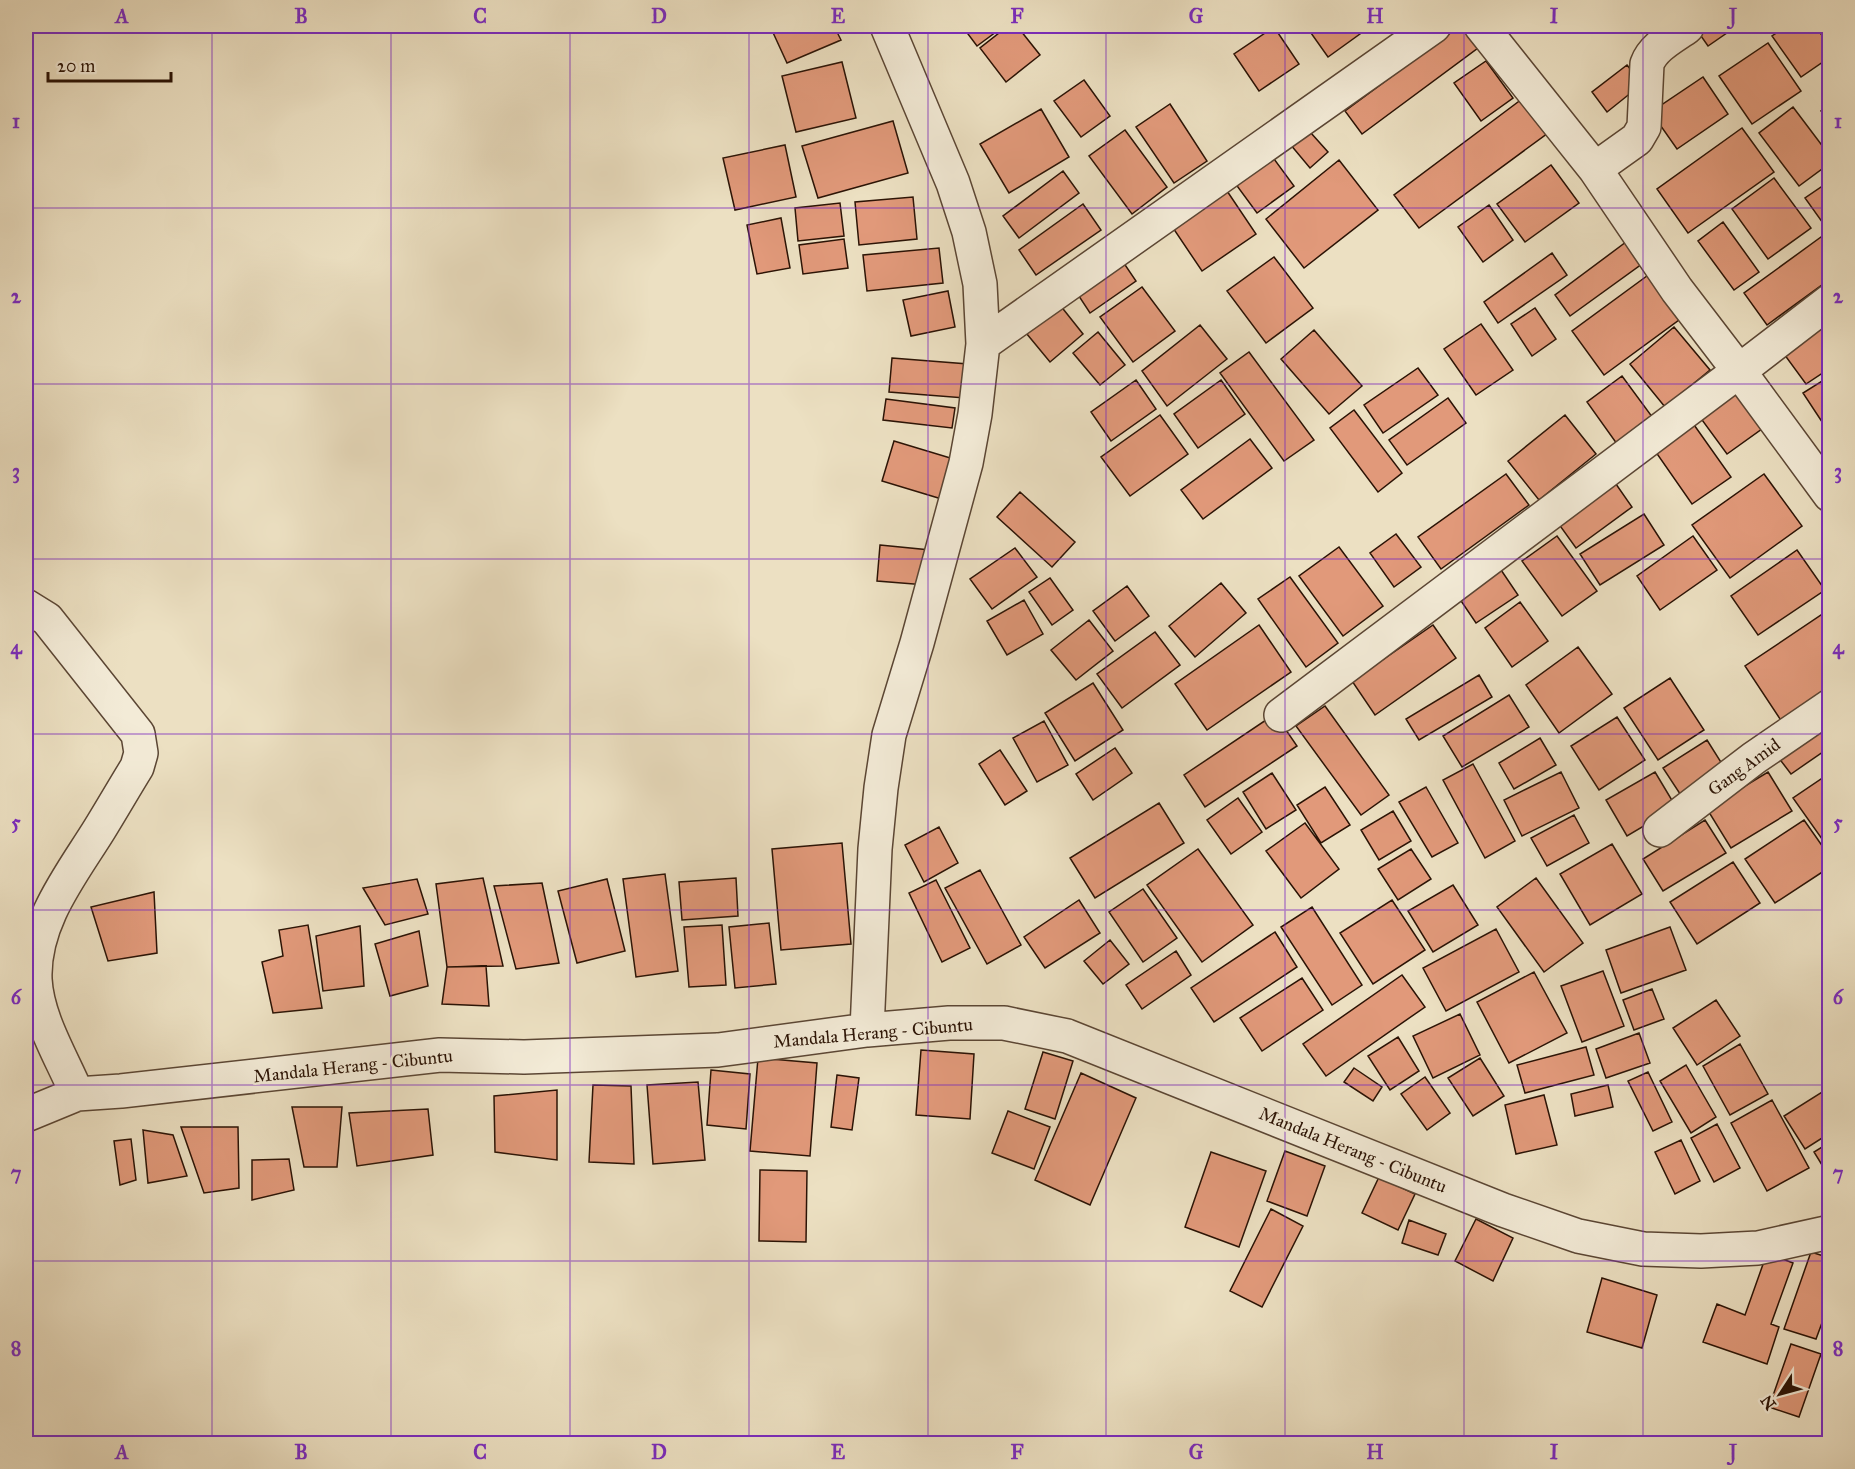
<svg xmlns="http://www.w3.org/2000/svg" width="1855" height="1469" viewBox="0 0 1855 1469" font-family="'IM FELL Great Primer',serif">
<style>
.building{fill:#e1997a;stroke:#2b1305;stroke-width:1.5}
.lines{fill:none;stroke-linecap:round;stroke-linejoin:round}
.minor-casing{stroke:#5b4634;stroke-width:36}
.minor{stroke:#f3ebd7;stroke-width:33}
.grid{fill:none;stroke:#7b2cbf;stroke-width:1.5;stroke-opacity:0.55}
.labels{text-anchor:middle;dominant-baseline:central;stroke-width:5;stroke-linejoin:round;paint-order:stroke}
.street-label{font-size:18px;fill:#2b1305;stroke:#f3ebd7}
.neatline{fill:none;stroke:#7b2cbf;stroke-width:2}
.grid-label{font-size:20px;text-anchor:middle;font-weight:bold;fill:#7b2cbf}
</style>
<rect width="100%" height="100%" fill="#ece0c2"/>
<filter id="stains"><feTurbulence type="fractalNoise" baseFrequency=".00333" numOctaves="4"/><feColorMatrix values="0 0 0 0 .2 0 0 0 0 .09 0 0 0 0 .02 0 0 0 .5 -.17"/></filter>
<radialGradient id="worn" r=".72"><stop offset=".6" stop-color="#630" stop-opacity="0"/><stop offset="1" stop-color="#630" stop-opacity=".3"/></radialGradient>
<!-- building -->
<path class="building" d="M770 26H834L841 40 787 63Z
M962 26H1004L977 46Z
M1008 26H1017L1040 55 1006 82 980 48Z
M1306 26H1371L1328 57Z
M1460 26H1468L1482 45 1362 134 1345 111Z
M1694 26H1737L1708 46Z
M1787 26H1815L1830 46V57L1801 77 1772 36Z
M1274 27 1299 64 1259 91 1234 54Z
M1768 43 1801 91 1752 124 1719 76Z
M1486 61 1513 98 1481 121 1454 83Z
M842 62 856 118 796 132 782 76Z
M1627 65 1642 84 1607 112 1592 92Z
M1703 77 1728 114 1677 149 1651 112Z
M1084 80 1110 116 1081 137 1054 101Z
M1522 99 1548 133 1419 228 1394 195Z
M1170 104 1207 161 1174 183 1136 127Z
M1830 105V122L1821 111Z
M1793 107 1830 156V163L1799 186 1759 133Z
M1041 109 1069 157 1009 193 980 144Z
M893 121 908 173 818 198 802 146Z
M1302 123 1328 152 1310 168 1285 138Z
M1742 128 1774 172 1688 233 1657 189Z
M1125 130 1167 187 1132 214 1089 156Z
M785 145 796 197 735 210 723 158Z
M1266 148 1294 186 1257 213 1229 175Z
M1339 160 1378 210 1304 268 1266 219Z
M1551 165 1579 203 1525 242 1497 204Z
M1063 171 1079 193 1019 238 1003 216Z
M1774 178 1811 228 1768 259 1732 209Z
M1830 181V233L1805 198Z
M1221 182 1256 234 1202 271 1167 219Z
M913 197 917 239 859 245 855 202Z
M840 203 844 236 798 241 795 208Z
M1083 204 1101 230 1036 275 1019 250Z
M1489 205 1513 240 1483 262 1458 227Z
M781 218 790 268 757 274 747 225Z
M1723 222 1759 272 1734 290 1698 241Z
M1821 237 1830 249V279L1767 325 1744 293Z
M844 239 848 268 803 274 799 245Z
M1630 239 1646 261 1570 316 1555 295Z
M939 248 943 283 867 291 863 255Z
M1117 253 1136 281 1090 313 1071 284Z
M1552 253 1567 275 1498 323 1484 302Z
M1274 257 1313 308 1266 343 1227 291Z
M1651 273 1683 317 1604 375 1572 331Z
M1142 287 1175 331 1133 362 1100 317Z
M948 291 955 327 911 336 903 300Z
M1056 300 1083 334 1050 362 1022 328Z
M1535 308 1556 339 1532 356 1511 324Z
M1816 314 1830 333V368L1806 384 1776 343Z
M1481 324 1513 370 1476 395 1444 349Z
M1200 325 1227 359 1167 406 1142 371Z
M1674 327 1710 370 1665 407 1630 364Z
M1314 330 1362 386 1329 414 1281 359Z
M1098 332 1125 365 1100 385 1073 353Z
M1249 352 1314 440 1284 461 1220 373Z
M892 358 968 364 965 398 889 392Z
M1418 368 1438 395 1383 433 1364 405Z
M1622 376 1653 418 1617 444 1587 402Z
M1830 376V434L1803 393Z
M1136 380 1156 409 1111 441 1091 412Z
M1221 380 1245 414 1198 448 1174 414Z
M1734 381 1766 426 1727 454 1694 409Z
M1448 398 1466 423 1407 465 1389 440Z
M886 399 955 408 952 428 883 420Z
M1354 410 1402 473 1378 492 1330 428Z
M1160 415 1188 454 1130 496 1101 457Z
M1565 415 1596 454 1539 500 1508 461Z
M1692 422 1731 477 1692 504 1653 448Z
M1250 439 1272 468 1203 519 1181 490Z
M894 441 957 460 945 500 882 481Z
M1506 474 1529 505 1441 569 1418 537Z
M1609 474 1632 507 1576 548 1553 516Z
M1764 474 1802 526 1730 578 1692 525Z
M1020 492 1075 542 1052 567 997 517Z
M1644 514 1664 545 1600 585 1580 554Z
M1396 534 1421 567 1394 587 1370 553Z
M1557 536 1597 591 1562 616 1522 561Z
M1693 536 1717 570 1660 610 1637 576Z
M880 545 930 550 926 585 877 581Z
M1339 547 1383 606 1343 636 1299 576Z
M1015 548 1037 577 992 609 970 579Z
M1797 550 1825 590 1758 635 1731 596Z
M1497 564 1518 595 1476 623 1455 592Z
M1290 577 1338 643 1306 667 1258 599Z
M1050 578 1073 610 1052 625 1029 592Z
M1221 583 1246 613 1195 657 1169 626Z
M1127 586 1149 616 1115 641 1093 611Z
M1024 600 1043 634 1007 655 987 621Z
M1520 602 1548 641 1512 667 1485 628Z
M1830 609V694L1784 725 1745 666Z
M1089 620 1113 651 1076 680 1051 650Z
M1259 625 1291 672 1207 730 1175 684Z
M1433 625 1456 658 1375 715 1352 681Z
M1155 632 1180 665 1122 708 1097 674Z
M1578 647 1612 694 1559 733 1526 685Z
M1479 675 1492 697 1419 740 1406 719Z
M1670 678 1704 730 1658 760 1624 708Z
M1093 683 1123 730 1075 761 1045 713Z
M1509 695 1529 727 1462 767 1443 736Z
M1325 706 1389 795 1361 815 1296 726Z
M1830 708V747L1791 774 1772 749Z
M1275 714 1297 746 1205 807 1184 775Z
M1617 717 1645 760 1599 790 1571 746Z
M1044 721 1068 765 1037 782 1013 738Z
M1540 738 1556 765 1514 789 1499 763Z
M1707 740 1729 775 1686 803 1663 768Z
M1115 748 1132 773 1093 800 1076 774Z
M1000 750 1027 791 1005 805 979 764Z
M1473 764 1515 841 1485 858 1443 780Z
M1561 772 1579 808 1522 836 1504 800Z
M1655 772 1676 807 1627 836 1606 800Z
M1768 772 1792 811 1731 848 1707 809Z
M1272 773 1296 810 1266 829 1243 792Z
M1830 773V833L1822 839 1793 798Z
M1325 787 1350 825 1321 843 1297 805Z
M1426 787 1458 843 1432 857 1399 802Z
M1238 798 1262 832 1231 854 1207 820Z
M1159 803 1184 843 1095 898 1070 858Z
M1393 811 1411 841 1379 860 1361 830Z
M1574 815 1589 843 1547 866 1531 838Z
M1705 820 1726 853 1663 891 1643 859Z
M1804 820 1830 857V867L1775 903 1745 859Z
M1305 823 1339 869 1301 898 1266 851Z
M939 827 958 863 924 882 905 845Z
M842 843 851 944 781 950 772 849Z
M1612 844 1642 894 1590 925 1560 874Z
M1198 849 1253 925 1202 962 1147 885Z
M1411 849 1431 879 1398 900 1378 869Z
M1733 862 1760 903 1697 944 1670 902Z
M980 870 1021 945 987 964 945 888Z
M665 874 678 971 636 977 623 879Z
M483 878 503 966 447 967 436 884Z
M736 878 738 916 682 920 679 882Z
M1536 878 1583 943 1544 972 1497 907Z
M417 879 428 914 385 925 363 888Z
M607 879 625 951 577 963 558 891Z
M936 880 970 948 942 962 909 893Z
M542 883 559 963 516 969 494 886Z
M1453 885 1478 925 1433 952 1408 911Z
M1143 889 1177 938 1143 962 1109 912Z
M154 892 157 953 108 961 91 907Z
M26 897 39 920 26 921Z
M1079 900 1100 933 1045 968 1024 937Z
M1392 900 1425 950 1373 984 1340 933Z
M1312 907 1362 985 1332 1005 1281 927Z
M769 923 776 984 735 988 729 927Z
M308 925 322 1008 273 1013 262 962 283 956 279 930Z
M722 925 726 985 689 987 684 927Z
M360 926 364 986 323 991 316 936Z
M1670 927 1686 970 1621 993 1606 950Z
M1496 929 1519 972 1446 1011 1423 968Z
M419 931 428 986 390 996 375 944Z
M1275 932 1297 967 1214 1022 1191 988Z
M1110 940 1129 964 1103 984 1084 961Z
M1176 951 1191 975 1142 1009 1126 985Z
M486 966 489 1006 442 1004 447 967Z
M1603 971 1624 1026 1582 1042 1561 986Z
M1534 972 1567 1033 1509 1063 1477 1002Z
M1402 975 1425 1007 1326 1076 1303 1044Z
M1302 978 1323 1010 1262 1051 1240 1018Z
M1652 989 1664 1019 1634 1030 1623 1000Z
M1716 1000 1740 1036 1697 1065 1673 1028Z
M1460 1014 1480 1055 1433 1078 1413 1036Z
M1639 1033 1650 1063 1606 1078 1596 1049Z
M1398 1037 1419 1071 1390 1090 1368 1056Z
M1740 1044 1768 1094 1730 1115 1703 1066Z
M1586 1047 1594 1075 1525 1093 1517 1065Z
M921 1050 974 1054 970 1119 916 1115Z
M1043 1052 1073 1061 1055 1119 1025 1109Z
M758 1058 817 1063 810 1156 750 1151Z
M1480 1058 1504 1096 1473 1116 1448 1078Z
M1686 1065 1716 1117 1691 1133 1660 1081Z
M1354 1068 1382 1087 1373 1101 1344 1082Z
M711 1070 750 1074 746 1129 707 1125Z
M1648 1072 1672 1122 1653 1131 1628 1081Z
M1081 1073 1136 1098 1090 1205 1035 1180Z
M837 1075 859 1078 852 1130 831 1127Z
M1425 1077 1450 1113 1427 1130 1401 1094Z
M698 1082 705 1160 653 1164 647 1085Z
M593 1085 631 1086 634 1164 589 1162Z
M1608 1085 1613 1107 1575 1116 1571 1094Z
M1830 1087V1133L1805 1149 1784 1116Z
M557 1090V1160L495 1152 494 1096Z
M1544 1095 1557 1145 1516 1154 1505 1105Z
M1772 1100 1809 1168 1767 1191 1731 1123Z
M292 1107H342L337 1167H304Z
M428 1109 433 1155 357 1166 349 1113Z
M1008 1111 1050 1127 1034 1169 992 1153Z
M1717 1124 1740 1168 1714 1182 1691 1138Z
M181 1127H238L239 1188 204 1193Z
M143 1130 173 1135 187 1176 148 1183Z
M131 1139 136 1180 120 1185 114 1141Z
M1681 1140 1700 1181 1675 1194 1655 1152Z
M1830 1142V1178L1814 1152Z
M1285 1151 1325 1166 1307 1216 1267 1201Z
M1211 1152 1266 1171 1239 1247 1185 1227Z
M289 1159 294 1190 252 1200V1160Z
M760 1170 807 1171 806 1242 759 1241Z
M1379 1177 1415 1194 1398 1230 1362 1213Z
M1271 1209 1303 1226 1262 1307 1230 1291Z
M1476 1219 1513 1238 1493 1281 1455 1261Z
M1409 1220 1446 1234 1438 1255 1402 1243Z
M1811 1252 1830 1258V1301L1816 1339 1784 1329Z
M1767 1253 1793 1263 1771 1324 1779 1327 1767 1364 1703 1342 1717 1304 1745 1315Z
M1602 1278 1657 1295 1642 1348 1587 1332Z
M1830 1339V1354L1825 1352Z
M1791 1344 1821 1354 1799 1417 1769 1407Z"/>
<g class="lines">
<defs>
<path id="minor" d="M1481 26 1595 169 1677 290 1739 371 1830 495
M1595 169 1637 139 1644 127 1647 64C1653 47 1673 37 1687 27
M983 344 1434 26
M26 606 47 619 138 734 141 753 137 767C124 788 112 809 99 830 71 875 33 922 35 979 37 1019 62 1058 77 1094
M1281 715 1739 371 1830 301
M1660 830 1754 758 1830 706
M867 1030 875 849 881 788 889 735 917 643 966 463 975 414 983 344 980 284 969 232 953 183 887 26
M26 1115 77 1094 121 1091 440 1055 524 1057 718 1050 867 1030 949 1023H1004L1067 1036 1503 1210 1578 1236 1643 1249 1701 1251 1758 1248 1830 1232"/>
</defs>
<!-- minor casing -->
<use href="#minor" class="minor-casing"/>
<!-- minor -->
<use href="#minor" class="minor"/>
</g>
<!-- grid -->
<path class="grid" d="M212 26V1444M391 26V1444M570 26V1444M749 26V1444M928 26V1444M1106 26V1444M1285 26V1444M1464 26V1444M1643 26V1444M26 208H1830M26 384H1830M26 559H1830M26 734H1830M26 910H1830M26 1085H1830M26 1261H1830"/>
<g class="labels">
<!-- street labels -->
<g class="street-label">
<text transform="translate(1744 767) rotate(-36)">Gang Amid</text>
<text transform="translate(873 1033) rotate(-5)">Mandala Herang - Cibuntu</text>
<text transform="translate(353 1066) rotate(-6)">Mandala Herang - Cibuntu</text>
<text transform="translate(1353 1150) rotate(22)">Mandala Herang - Cibuntu</text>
</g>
</g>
<!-- margin -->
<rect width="1855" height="1469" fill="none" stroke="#ece0c2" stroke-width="66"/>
<!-- north arrow -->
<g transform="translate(1780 1394) rotate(234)" stroke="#f3ebd7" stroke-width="4.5" paint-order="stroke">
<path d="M0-4.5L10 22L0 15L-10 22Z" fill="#2b1305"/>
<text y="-9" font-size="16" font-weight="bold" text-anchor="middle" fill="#2b1305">N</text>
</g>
<!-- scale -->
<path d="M48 72v9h123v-9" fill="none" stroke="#2b1305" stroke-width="3"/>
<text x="57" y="72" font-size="18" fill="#2b1305" stroke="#f3ebd7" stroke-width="4.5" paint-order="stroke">20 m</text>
<rect x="33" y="33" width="1789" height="1403" class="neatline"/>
<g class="grid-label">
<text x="122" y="23">A</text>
<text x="301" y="23">B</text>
<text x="480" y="23">C</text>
<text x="659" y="23">D</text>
<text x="838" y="23">E</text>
<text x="1017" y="23">F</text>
<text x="1196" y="23">G</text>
<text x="1375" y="23">H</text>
<text x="1554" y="23">I</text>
<text x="1733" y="23">J</text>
<text x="16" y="128">1</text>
<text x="1838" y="128">1</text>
<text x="16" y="303">2</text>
<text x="1838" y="303">2</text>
<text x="16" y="478">3</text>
<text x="1838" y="478">3</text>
<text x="16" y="654">4</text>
<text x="1838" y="654">4</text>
<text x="16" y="829">5</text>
<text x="1838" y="829">5</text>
<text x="16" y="1004">6</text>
<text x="1838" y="1004">6</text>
<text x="16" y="1180">7</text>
<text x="1838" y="1180">7</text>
<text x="16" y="1355">8</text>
<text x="1838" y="1355">8</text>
<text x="122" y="1459">A</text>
<text x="301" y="1459">B</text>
<text x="480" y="1459">C</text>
<text x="659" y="1459">D</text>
<text x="838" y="1459">E</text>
<text x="1017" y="1459">F</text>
<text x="1196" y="1459">G</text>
<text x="1375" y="1459">H</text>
<text x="1554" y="1459">I</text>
<text x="1733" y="1459">J</text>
</g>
<rect width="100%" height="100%" filter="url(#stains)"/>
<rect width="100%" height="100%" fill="url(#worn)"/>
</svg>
